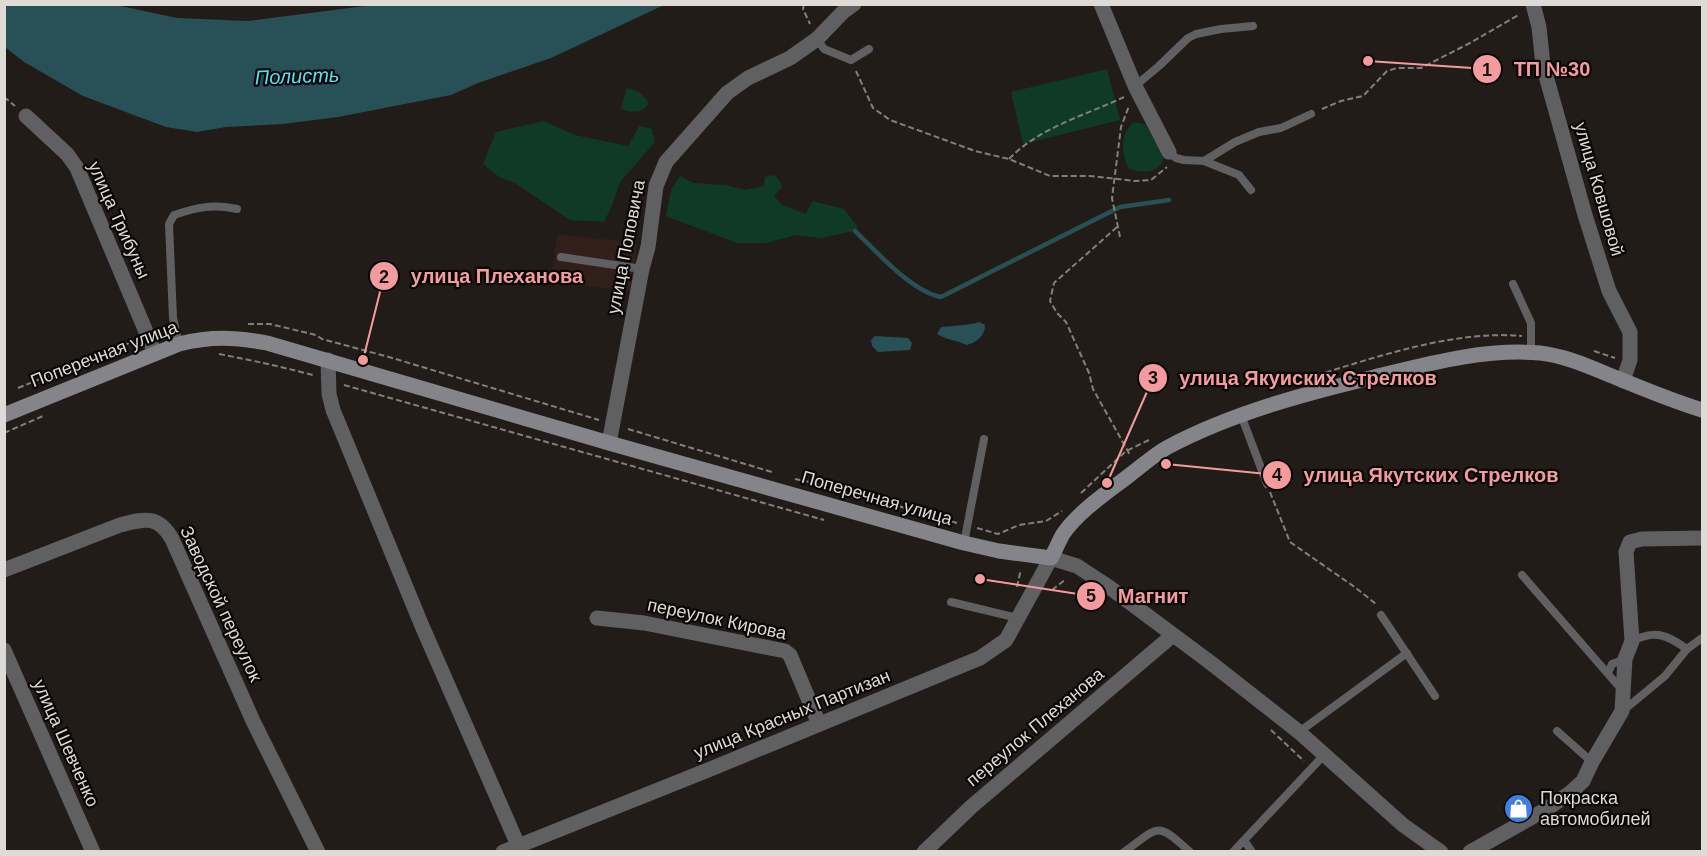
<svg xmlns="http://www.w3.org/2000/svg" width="1707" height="856" viewBox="0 0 1707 856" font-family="Arial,sans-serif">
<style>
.industrial{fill:#311f1a}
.green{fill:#0f3b26}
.water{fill:#275057}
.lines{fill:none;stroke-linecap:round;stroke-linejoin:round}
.stream{stroke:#275057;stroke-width:4.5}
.path{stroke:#837f7b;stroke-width:2;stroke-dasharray:6 3;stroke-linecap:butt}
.service{stroke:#605f62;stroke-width:8}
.minor{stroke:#605f62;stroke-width:15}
.tertiary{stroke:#605f62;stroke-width:15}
.secondary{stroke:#85848a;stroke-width:15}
.labels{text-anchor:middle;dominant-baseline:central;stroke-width:4.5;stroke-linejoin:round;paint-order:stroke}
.street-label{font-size:18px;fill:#dedbd7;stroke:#090706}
.poi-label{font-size:18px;fill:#dedbd7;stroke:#090706;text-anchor:start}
.water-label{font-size:20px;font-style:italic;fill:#57e0f3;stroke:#090706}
.leader{fill:none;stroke:#f59b9d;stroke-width:2}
.callout-dot{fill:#f59b9d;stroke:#090706;stroke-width:2}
.mark-label{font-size:18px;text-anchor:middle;font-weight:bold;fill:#111}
.callout-label{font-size:20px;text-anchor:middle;font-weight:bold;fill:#f59b9d;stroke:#090706;stroke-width:4.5;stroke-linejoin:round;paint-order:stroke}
</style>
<rect width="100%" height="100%" fill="#211c17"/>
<!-- industrial -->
<path class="industrial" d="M557 234 637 243 632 291 551 282Z"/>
<!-- green -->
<path class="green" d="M1107 69 1120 120 1023 144 1011 92Z
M627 88 639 92 649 102C643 114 633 113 621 109Z
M544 121 575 135 628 146 639 126 652 129 655 142 620 182 613 203 604 222 570 220 515 183 499 177 483 164 496 132Z
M1134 122 1145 124 1164 157C1160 174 1142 173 1129 169 1121 155 1120 133 1134 122Z
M774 175 780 181 782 187 774 196 782 205 806 214 812 201 844 209 858 227 855 231 820 238 796 235 766 243H737L666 216 671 190 680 176 693 183 725 185 746 190 764 186 765 177Z"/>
<!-- water -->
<path class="water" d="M380 4 664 5 551 58 478 83 451 95 338 117 283 124 226 127 197 132 166 127 83 96 24 62 5 47V5H116L177 18 248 21Z
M979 322 985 325C985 336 977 342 967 345 957 340 949 341 937 334L941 327C950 326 972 325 979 322Z
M875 336 908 338 912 343 910 350 878 352 872 346 871 340Z"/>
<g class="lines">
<!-- stream -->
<path class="stream" d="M855 231C877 252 912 292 941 297L1120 207 1169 200"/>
<!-- path -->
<path class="path" d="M804 4 803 9 810 24
M856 71 873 108 890 120 975 151 1009 159 1050 176H1090L1135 181 1151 180 1167 167
M4 97 15 106
M1322 109 1341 101 1363 96 1387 71 1397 68H1421L1470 43 1520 14
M1009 159C1040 127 1084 116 1124 97
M1117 227 1054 283 1050 301 1057 313 1066 322 1089 373 1093 389 1130 455
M1120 237 1112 198 1121 127 1129 106
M248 324H270L316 335 322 339 389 357 599 420
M1594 351 1615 358
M219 354C251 360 282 367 313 375
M1317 375C1380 356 1455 330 1522 336
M344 385 824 520
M18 388 134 341
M628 429 772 472
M4 433 43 416
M795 479 833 487 957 523
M1270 492 1290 542 1356 588 1376 604
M1081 493 1126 451 1149 440
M977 528 998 534 1019 525 1046 521 1062 511
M1017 587 1020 573 1018 570
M1052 590 1066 579
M1271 730 1304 761"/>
<!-- service -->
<path class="service" d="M817 39 824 49 851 60 869 49
M1135 86 1159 66 1188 38 1196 34 1221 29 1253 26
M1169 152 1176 158 1184 160 1204 161 1235 142 1259 132 1281 128 1311 114
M1204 161 1239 175 1251 190
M561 257 642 269
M1513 284 1531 323V353
M179 344 173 318 169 224 174 215C198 207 212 204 237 209
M1241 415 1267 484
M964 543 984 439
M1522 575 1622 690
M951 602 1018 618
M1381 615 1435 696
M1687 649 1702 638
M1608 673 1612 664 1625 659
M1624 710 1665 676 1687 649C1666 634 1655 630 1632 641
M1557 731 1592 762
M1299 732 1407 653
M1244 840 1252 852
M1124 852C1160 826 1156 821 1190 852
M1233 852 1324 755"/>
<!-- minor -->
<path class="minor" d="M1101 4 1135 86 1169 152
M1533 4 1539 27 1543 65 1585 215 1609 291 1630 332V360L1623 381
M26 116 67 154 77 168 155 353
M328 360 329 394 333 410 422 626 518 845
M609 443 642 269 648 247 656 186 666 162 727 93 748 78 790 58 817 39 843 12 854 4
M4 570 120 525C144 519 158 514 172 539L253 721 318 852
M597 618 644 623 785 651 790 655 819 724
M4 650 93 852
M924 852 971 807 1173 635
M1470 852 1545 810 1570 793 1583 781 1592 762 1622 711 1625 659 1632 641 1626 552 1630 542 1642 539 1702 538"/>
<!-- tertiary -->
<path class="tertiary" d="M503 852 708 770 980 658 1006 640 1051 558 1077 566 1109 587 1211 663 1299 732 1403 825 1441 852"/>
<!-- secondary -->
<path class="secondary" d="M4 415 179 344C211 336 235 337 267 343L609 443 964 543 999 551 1051 558C1055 551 1059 541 1063 534 1080 510 1108 492 1131 474 1143 465 1155 454 1168 447 1232 413 1304 394 1374 377 1427 364 1485 348 1540 353 1567 356 1592 368 1617 378 1646 390 1673 401 1702 410"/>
</g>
<!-- icons -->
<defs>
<symbol id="shop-disc" viewBox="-11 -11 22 22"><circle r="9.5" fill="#3f7fe0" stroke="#090706"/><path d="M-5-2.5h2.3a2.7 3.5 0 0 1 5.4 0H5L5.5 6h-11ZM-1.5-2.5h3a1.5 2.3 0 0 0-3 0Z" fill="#fff"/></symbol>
</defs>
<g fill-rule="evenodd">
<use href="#shop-disc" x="1502" y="792" width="33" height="33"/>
</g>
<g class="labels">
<!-- street labels -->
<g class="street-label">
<text transform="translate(1599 189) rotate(74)">улица Ковшовой</text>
<text transform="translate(119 220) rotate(66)">улица Трибуны</text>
<text transform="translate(626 247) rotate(-79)">улица Поповича</text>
<text transform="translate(104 354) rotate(-21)">Поперечная улица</text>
<text transform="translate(877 498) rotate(16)">Поперечная улица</text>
<text transform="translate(221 604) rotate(65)">Заводской переулок</text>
<text transform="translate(717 619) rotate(12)">переулок Кирова</text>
<text transform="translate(792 714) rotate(-22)">улица Красных Партизан</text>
<text transform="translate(1035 727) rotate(-40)">переулок Плеханова</text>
<text transform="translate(66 743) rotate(66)">улица Шевченко</text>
</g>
<!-- poi labels -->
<g class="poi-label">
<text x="1540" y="798">Покраска<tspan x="1540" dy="21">автомобилей</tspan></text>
</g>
<!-- water labels -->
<g class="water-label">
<text transform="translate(297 76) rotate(-2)">Полисть</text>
</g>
</g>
<!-- callouts -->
<path class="leader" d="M1368 61L1487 69M363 360L384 276M1107 483L1153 378M1166 464L1277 475M980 579L1091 596"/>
<g class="callout-dot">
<circle cx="1368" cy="61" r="6"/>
<circle cx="363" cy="360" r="6"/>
<circle cx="1107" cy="483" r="6"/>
<circle cx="1166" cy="464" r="6"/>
<circle cx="980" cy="579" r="6"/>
<circle cx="1487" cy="69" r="15"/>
<circle cx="384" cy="276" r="15"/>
<circle cx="1153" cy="378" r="15"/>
<circle cx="1277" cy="475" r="15"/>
<circle cx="1091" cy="596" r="15"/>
</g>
<g class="mark-label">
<text x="1487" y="76">1</text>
<text x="384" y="283">2</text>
<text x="1153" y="384">3</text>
<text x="1277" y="481">4</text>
<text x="1091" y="602">5</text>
</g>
<g class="callout-label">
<text x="1552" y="76">ТП №30</text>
<text x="497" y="283">улица Плеханова</text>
<text x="1308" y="385">улица Якуиских Стрелков</text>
<text x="1431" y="482">улица Якутских Стрелков</text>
<text x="1153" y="603">Магнит</text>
</g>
<!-- border -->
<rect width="1707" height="856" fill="none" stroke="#dedbd7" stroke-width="12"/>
</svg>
